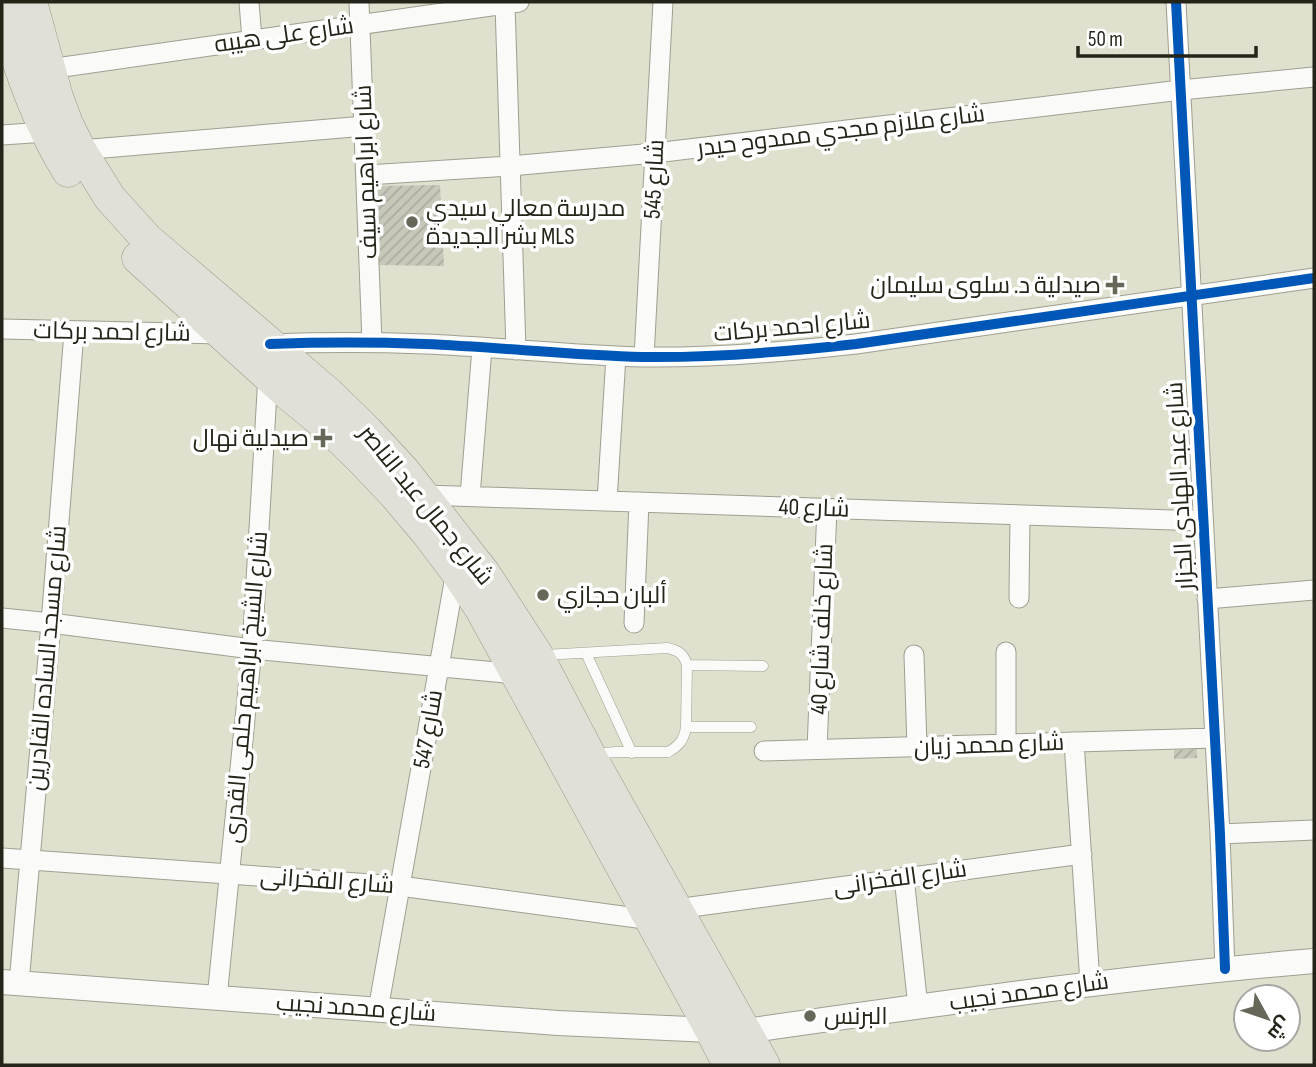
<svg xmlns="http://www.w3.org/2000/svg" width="1316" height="1067" viewBox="0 0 1316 1067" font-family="'Sofia Sans Condensed',Cairo,sans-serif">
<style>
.building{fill:url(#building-hatch)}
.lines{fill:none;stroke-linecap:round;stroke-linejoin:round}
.service-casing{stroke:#9f9f91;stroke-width:11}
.minor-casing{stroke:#9f9f91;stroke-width:21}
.tertiary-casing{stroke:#9f9f91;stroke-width:26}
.primary-casing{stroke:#9a9985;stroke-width:33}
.service{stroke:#fafaf8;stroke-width:10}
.minor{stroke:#fafaf8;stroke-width:19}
.tertiary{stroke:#fafaf8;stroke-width:24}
.primary{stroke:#e1e0d8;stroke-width:32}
.cycleway-casing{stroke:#fff;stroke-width:15}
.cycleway{stroke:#0057b8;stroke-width:10}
.poi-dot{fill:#666659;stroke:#fff;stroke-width:2.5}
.labels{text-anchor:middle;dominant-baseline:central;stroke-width:7;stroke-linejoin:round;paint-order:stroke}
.street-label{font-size:24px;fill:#252419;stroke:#fff}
.poi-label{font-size:24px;fill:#252419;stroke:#fff;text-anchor:start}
</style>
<defs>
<pattern id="building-hatch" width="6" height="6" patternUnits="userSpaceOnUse" patternTransform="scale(1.75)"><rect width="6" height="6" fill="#c7c7ba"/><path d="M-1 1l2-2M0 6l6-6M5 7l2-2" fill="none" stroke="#abab9f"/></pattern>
</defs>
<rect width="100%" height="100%" fill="#e0e0cf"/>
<!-- building -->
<path class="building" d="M440 185 444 266 378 265 376 186Z
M1197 749V758L1174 759V750Z"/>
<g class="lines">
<defs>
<path id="service" d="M586 653 632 753
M544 655 667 648C678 650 684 654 687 665L686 727C684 740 679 746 668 752H616L593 754
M687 665 763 666
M686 727H751"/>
<path id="minor" d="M249 2 252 40
M359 2 372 342
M1176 2 1220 834 1225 969
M505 4 516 350
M49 69 519 2
M2 135 46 132
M80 150 365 126
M367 175 510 166 655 153 1181 90 1314 77
M2 329 222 334
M270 344C322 342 373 342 425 344 498 347 570 355 643 357 714 358 785 352 856 344L1314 278
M644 357 663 2
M424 495 1203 521
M470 496 482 348
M607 501 616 356
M1019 598 1020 515
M1207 599 1314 590
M2 618 51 623 252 649 517 674
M634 623 639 502
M914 655 917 747
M1074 742 1090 983
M1006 744V652
M817 749 827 508
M764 751 1214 738
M1220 834 1314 830
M2 858 400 886 652 920
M904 877 918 1007
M676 909 1082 854
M19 983 51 623 74 332
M217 998 252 649 268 375
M378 1010 456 571"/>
<path id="tertiary" d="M2 982 558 1023 711 1030
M745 1031C934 1004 1124 977 1314 961"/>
<path id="primary" d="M31 2 57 97 67 124 80 150 110 198 147 239 328 393 367 431 404 471 484 573 537 655 589 754 764 1065
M2 4C16 62 37 120 68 171
M138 258 288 394 326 425 362 460 396 496 428 534 456 571 481 609 503 649 711 1030 729 1065"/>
</defs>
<!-- service casing -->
<use href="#service" class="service-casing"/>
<!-- minor casing -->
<use href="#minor" class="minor-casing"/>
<!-- tertiary casing -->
<use href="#tertiary" class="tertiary-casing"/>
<!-- primary casing -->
<use href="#primary" class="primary-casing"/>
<!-- service -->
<use href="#service" class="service"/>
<!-- minor -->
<use href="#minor" class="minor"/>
<!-- tertiary -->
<use href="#tertiary" class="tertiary"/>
<!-- primary -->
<use href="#primary" class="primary"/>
<defs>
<path id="cycleway" d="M1176 2 1220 834 1225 969
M270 344C322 342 373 342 425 344 498 347 570 355 643 357 714 358 785 352 856 344L1314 278"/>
</defs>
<!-- cycleway casing -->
<use href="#cycleway" class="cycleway-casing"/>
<!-- cycleway -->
<use href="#cycleway" class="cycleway"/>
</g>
<!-- markers -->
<g class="poi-dot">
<circle cx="412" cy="222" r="7"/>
<path d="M1111.5 274.5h7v7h7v7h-7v7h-7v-7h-7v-7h7z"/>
<path d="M319.5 427.5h7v7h7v7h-7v7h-7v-7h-7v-7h7z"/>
<circle cx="543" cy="595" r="7"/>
<circle cx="810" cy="1016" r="7"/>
</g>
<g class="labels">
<!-- street labels -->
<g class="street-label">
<text transform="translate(284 35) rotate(-8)">شارع على هيبه</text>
<text transform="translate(841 131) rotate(-7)">شارع ملازم مجدي ممدوح حيدر</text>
<text transform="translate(366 172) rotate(-92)">شارع ابراهيم سيف</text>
<text transform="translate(654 179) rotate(-87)">شارع 545</text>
<text transform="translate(792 327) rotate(-5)">شارع احمد بركات</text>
<text transform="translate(112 332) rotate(1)">شارع احمد بركات</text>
<text transform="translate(1180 486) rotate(-93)">شارع عبد الهادى الجزار</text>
<text transform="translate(426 505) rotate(51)">شارع جمال عبد الناصر</text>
<text transform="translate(814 508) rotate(2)">شارع 40</text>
<text transform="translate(822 629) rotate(-88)">شارع خلف شارع 40</text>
<text transform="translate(47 658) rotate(-85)">شارع مسجد الساده القادرين</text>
<text transform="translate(246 687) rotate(-85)">شارع الشيخ ابراهيم حلمى القدرى</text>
<text transform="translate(428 729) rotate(-80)">شارع 547</text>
<text transform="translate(989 745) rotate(-2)">شارع محمد زيان</text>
<text transform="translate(900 878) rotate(-8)">شارع الفخرانى</text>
<text transform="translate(327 881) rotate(4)">شارع الفخرانى</text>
<text transform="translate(1029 992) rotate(-8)">شارع محمد نجيب</text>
<text transform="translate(356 1008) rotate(4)">شارع محمد نجيب</text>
</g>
<!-- poi labels -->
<g class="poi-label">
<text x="426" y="208">مدرسة معالي سيدي<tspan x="426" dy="28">بشر الجديدة MLS</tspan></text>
<text x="1101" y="285" text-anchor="end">صيدلية د. سلوى سليمان</text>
<text x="309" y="438" text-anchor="end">صيدلية نهال</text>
<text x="557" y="595">ألبان حجازي</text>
<text x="824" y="1016">البرنس</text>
</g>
</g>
<!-- border -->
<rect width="1316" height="1067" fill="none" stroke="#252419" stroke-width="7"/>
<!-- north arrow -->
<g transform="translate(1267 1018) rotate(130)"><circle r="33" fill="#ffffff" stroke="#a8a7a3" stroke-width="2"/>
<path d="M0-5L12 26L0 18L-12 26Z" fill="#666659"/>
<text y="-10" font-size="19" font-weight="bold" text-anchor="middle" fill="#252419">ش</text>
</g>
<!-- scale -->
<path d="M1078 46v10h178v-10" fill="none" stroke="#252419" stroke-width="3.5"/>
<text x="1088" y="46" font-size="21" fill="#252419" stroke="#ffffff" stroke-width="5" paint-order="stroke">50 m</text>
</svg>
